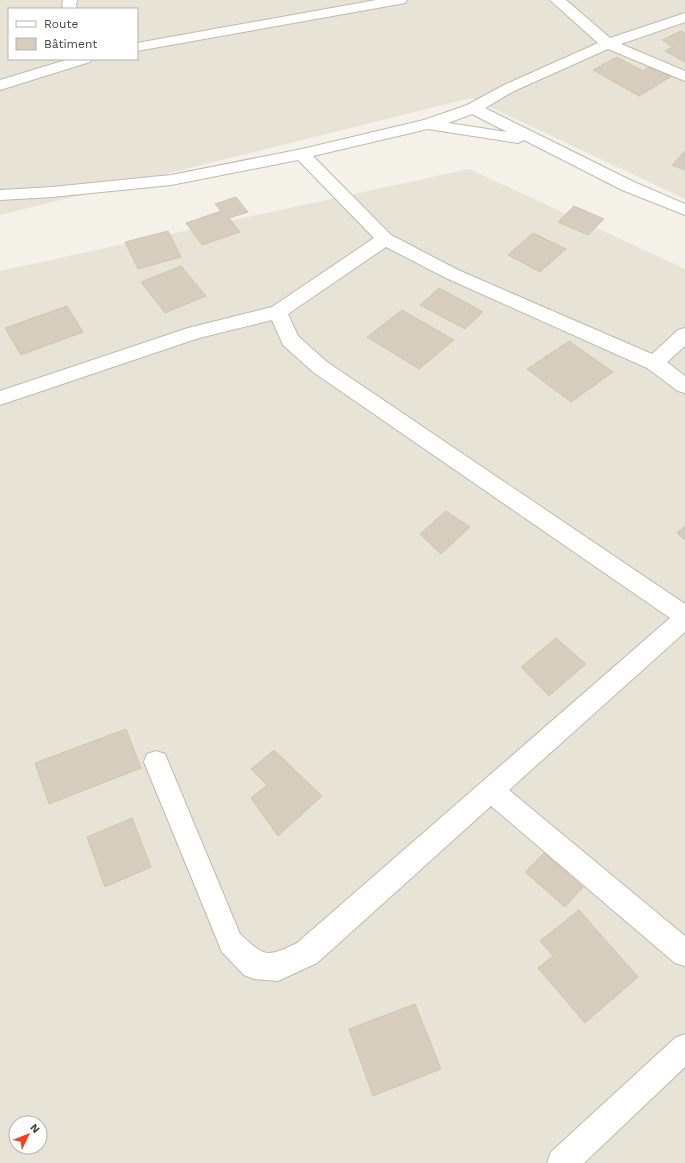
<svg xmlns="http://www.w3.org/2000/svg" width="685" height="1163" viewBox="0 0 685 1163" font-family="'Work Sans',sans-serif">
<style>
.residential{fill:#e8e3d7;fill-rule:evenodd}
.building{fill:#d6cdbf;stroke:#d1c5b2}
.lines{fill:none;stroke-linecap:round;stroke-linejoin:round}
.minor-casing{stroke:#c0b9ac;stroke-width:2}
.minor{fill:#fff;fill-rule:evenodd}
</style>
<rect width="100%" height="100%" fill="#f4f1e9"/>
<!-- residential -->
<path class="residential" d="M0 0H685V199L471 98 0 215ZM9 9H137V59H9Z
M469 169 685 269V1163H0V271ZM16 1123H40V1147H16Z"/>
<!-- building -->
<path class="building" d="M681 31 685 33V62L665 51 673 47 662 40Z
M617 57 643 71 652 65 672 76 639 96 593 70Z
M685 151V170L672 165Z
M236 197 248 212 229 218 240 232 202 245 186 223 221 211 215 204Z
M574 206 604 219 588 235 558 222Z
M168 231 181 257 138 269 125 242Z
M533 233 566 249 540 272 508 255Z
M181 266 206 296 165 313 141 282Z
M439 288 483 312 465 329 420 305Z
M67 306 83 332 21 355 5 328Z
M402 310 454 340 419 369 367 337Z
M569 341 613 372 571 402 527 369Z
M446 511 470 527 441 554 420 534Z
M685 526V540L677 533Z
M556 638 586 664 549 696 521 667Z
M126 729 141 768 49 804 35 763Z
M274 750 322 796 278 836 251 798 267 785 251 769Z
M132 818 151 867 105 887 87 837Z
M544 853 583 887 565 907 525 872Z
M579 910 638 977 585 1023 538 968 553 956 540 941Z
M415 1004 441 1069 373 1096 349 1029Z"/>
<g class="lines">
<defs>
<path id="minor" d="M63 0H77L76 6 78 9H64L62 6Z
M376 0H407L405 3 400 4 137 51V43Z
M550 0H566L610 38 685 13V22L621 44 685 71V81L608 49 514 91 485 108 634 182 685 204V215L622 190 524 140 518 143 428 129 313 156 391 235 458 270 652 354 678 330 685 328V346L667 362 685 376V393L678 391 647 368 446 278 386 247 288 314 298 336 327 362 685 604V632L509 790 685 936V966L675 963 491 806 317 963 278 981 254 979 244 975 222 952 144 762 147 754 156 751 165 754 240 934C265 957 266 958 297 943L670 618 313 372 283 345 272 320 199 338 0 405V391L188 328 272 307 374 238 298 160 171 185 52 197 0 200V190L52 187 171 175 302 149 424 120 467 105 504 85 598 43ZM472 114 507 132 448 123Z
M69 59H92L90 62 0 90V80Z
M685 1034V1067L584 1163H547L551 1152 675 1038Z"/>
</defs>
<!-- minor casing -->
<use href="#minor" class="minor-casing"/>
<!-- minor -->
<use href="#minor" class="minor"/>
</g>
<!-- legend -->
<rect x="8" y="8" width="130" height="52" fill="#ffffff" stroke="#b6b3af"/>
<rect x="16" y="21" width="20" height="6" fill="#ffffff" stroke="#b6b3af"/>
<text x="44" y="28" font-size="12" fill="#484238">Route</text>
<rect x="16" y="38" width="20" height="12" fill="#d6cdbf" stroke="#b6b3af"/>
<text x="44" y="48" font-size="12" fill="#484238">Bâtiment</text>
<!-- north arrow -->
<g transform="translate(28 1135) rotate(47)"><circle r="19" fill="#ffffff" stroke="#b6b3af"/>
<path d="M0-3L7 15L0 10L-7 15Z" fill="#f63f1f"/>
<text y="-6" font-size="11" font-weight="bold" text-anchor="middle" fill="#484238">N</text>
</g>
</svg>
